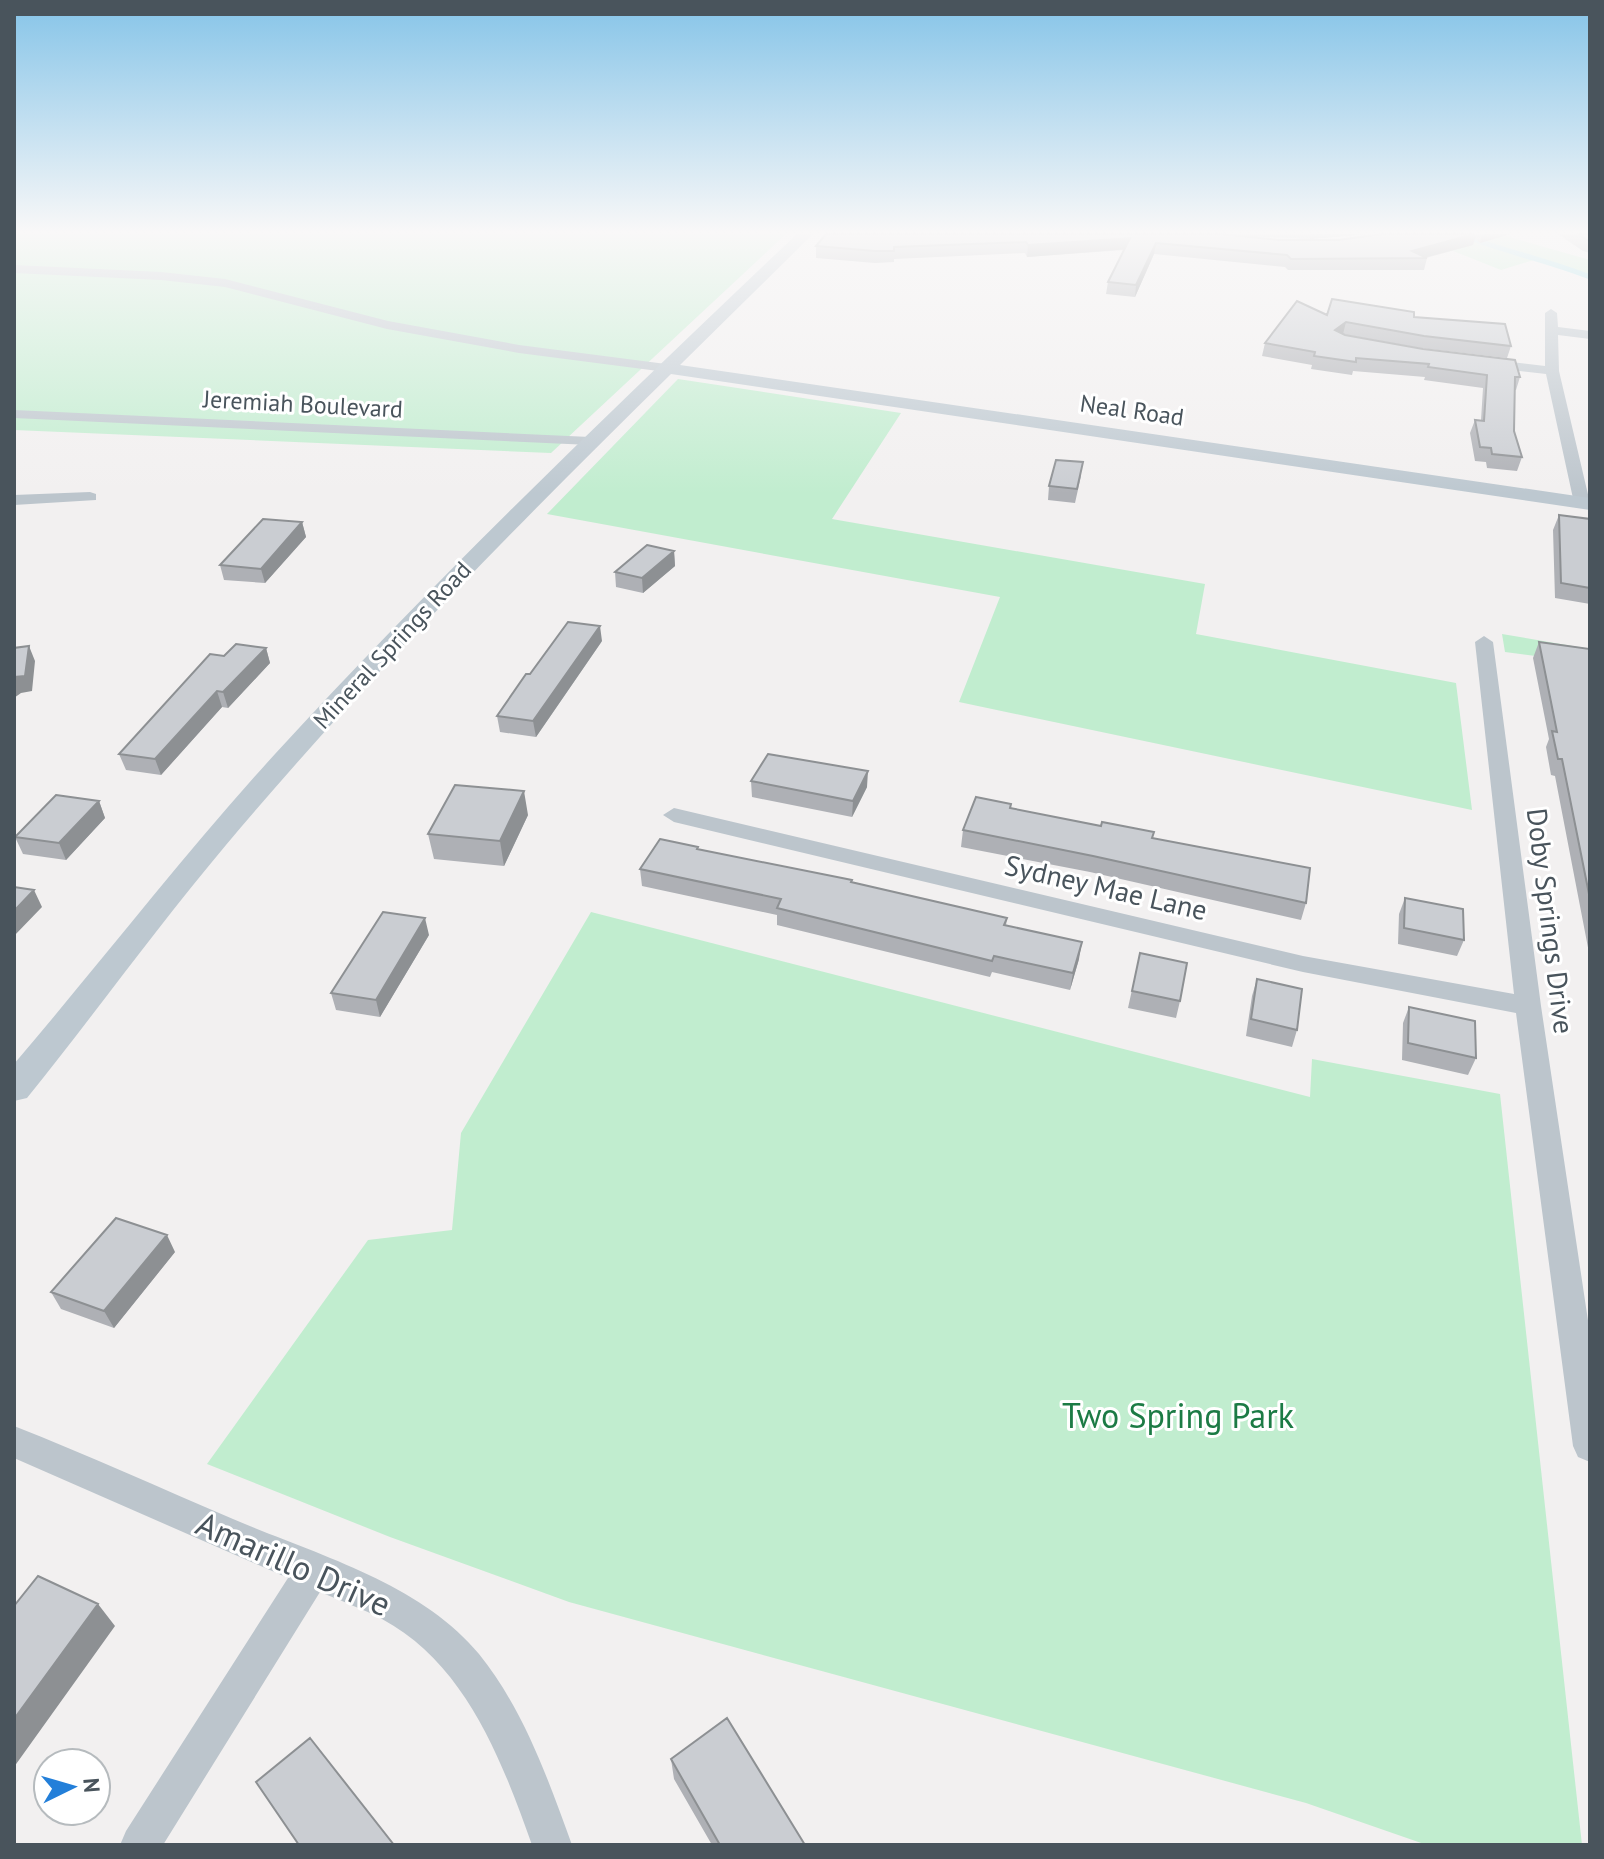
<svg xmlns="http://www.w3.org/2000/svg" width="1604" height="1859" viewBox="0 0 1604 1859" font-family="'PT Sans',sans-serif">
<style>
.green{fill:#c1edcf}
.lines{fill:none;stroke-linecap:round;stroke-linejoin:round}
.stream{stroke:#91dce7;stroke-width:5}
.street{fill:#bcc5cc;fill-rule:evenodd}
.secondary{fill:#bdc8d0;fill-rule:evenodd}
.wall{fill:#aeb0b5}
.shaded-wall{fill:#8d9093}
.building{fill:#cacdd2;stroke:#8d9093;stroke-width:2}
.labels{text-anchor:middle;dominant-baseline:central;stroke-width:6;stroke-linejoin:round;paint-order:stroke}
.far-street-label{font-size:24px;fill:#49545c;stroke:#fff}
.street-label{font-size:28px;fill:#49545c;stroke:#fff}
.near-park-label{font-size:34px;fill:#1c7b45;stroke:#fff}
.near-street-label{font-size:34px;fill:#49545c;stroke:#fff}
</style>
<rect width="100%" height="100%" fill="#f2f0f0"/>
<!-- green -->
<path class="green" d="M14 234H786L551 453 14 430Z
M1428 234H1499L1590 260V277L1540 258 1501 270 1418 237Z
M678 379 901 413 832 519 1205 584 1196 634 1456 683 1472 810 959 702 1000 597 547 514Z
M1502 634 1590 649V663L1505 652Z
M591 912 1310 1097 1312 1059 1500 1094 1582 1845H1427L1306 1803 569 1602 390 1537 207 1464 368 1240 452 1230 461 1133Z"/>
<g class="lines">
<!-- stream -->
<path class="stream" d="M1459 234C1502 251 1547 260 1590 277"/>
<!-- street -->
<path class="street" d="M14 265 161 272 225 279 388 321 519 345 666 364 673 368 666 372 519 353 387 329 225 287 161 280 14 273Z
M1551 309 1557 313 1558 327 1590 331V339L1558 335 1559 371 1590 503 1582 508 1574 503 1546 374 1486 367 1479 363 1486 359 1545 366V313Z
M14 410 590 437 597 441 590 445 14 418Z
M90 492 96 494V500L14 505V495Z
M1484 636 1493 642 1541 1006 1590 1334V1462L1578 1457 1573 1446 1516 1013 1303 972 674 822 663 815 674 808 1303 956 1514 994 1475 642Z
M14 1426C88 1455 160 1488 233 1519 315 1554 421 1583 479 1654 524 1710 548 1779 572 1845H532C502 1761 466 1664 382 1619 363 1609 341 1601 320 1592L163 1845H120L126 1831 288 1578 14 1458Z"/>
<!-- secondary -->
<path class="secondary" d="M797 234H813L680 365 1590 498V510L671 374C517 525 365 680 226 845 157 927 94 1015 27 1098L14 1101V1064C102 961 184 854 275 754 441 573 619 403 797 234Z"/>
</g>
<!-- wall -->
<path class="wall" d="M826 234H1366L1310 239 1240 236 1279 240H1338L1382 234H1510L1480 243 1475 238 1473 245 1426 258H1427L1424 270H1288L1285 267 1154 254 1135 297 1106 294 1108 282 1124 250 1027 257 1025 253 894 259V262L875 263 816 258V246Z
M1558 234H1590V253L1583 251Z
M1327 315 1414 317 1511 346 1507 358 1420 348 1342 334 1520 377 1516 390H1515L1514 431 1522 457 1517 471 1487 468 1486 462 1475 461 1470 433 1475 420H1481L1483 388 1424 380 1425 377 1353 371 1352 375 1311 369 1312 365 1262 356 1265 343Z
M1081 476 1075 503 1048 500 1049 486Z
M1559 515 1590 519V604L1555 598 1553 530Z
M302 522 306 537 265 583 224 580 220 565Z
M674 551 675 566 643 593 616 587 615 572Z
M602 641 536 737 500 732 497 716Z
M1539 642 1590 649V958L1555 776 1551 775 1546 747 1549 739 1533 658Z
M266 648 270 663 228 708 222 707 161 775 126 770 119 754 224 656Z
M751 781 867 787 852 817 752 797Z
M99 801 105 818 66 860 23 854 15 837Z
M1011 804 1010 808 1152 838 1306 903 1301 920 1090 872 961 847 963 830Z
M528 815 504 866 434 859 428 834Z
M698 850 852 882 1007 918 1006 926 1079 959 1070 990 992 972 990 977 777 925V915L642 886 640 869Z
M1405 898 1464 940 1457 956 1398 944 1399 914Z
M429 935 380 1017 336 1010 331 993Z
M1140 953 1180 1001 1176 1018 1128 1008Z
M1257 979 1297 1030 1292 1047 1246 1036 1252 996Z
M1409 1007 1476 1058 1468 1075 1402 1060 1403 1023Z
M175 1252 114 1328 61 1309 51 1292Z
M671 1759 805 1845H712L674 1779Z"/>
<!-- shaded-wall -->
<path class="shaded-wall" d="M1311 234H1366L1310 239Z
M1474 234H1476L1473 245 1423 258 1412 251Z
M1483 234H1510L1480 243Z
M1130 238 1129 249 1027 257 1028 245Z
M1156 243 1154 254 1135 297 1136 285Z
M1346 322 1343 334 1335 330Z
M302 522 306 537 265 583 261 569Z
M674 551 675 566 643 593 642 578Z
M600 626 602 641 536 737 533 721Z
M29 646 35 661 32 691 21 693 14 698V677Z
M266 648 270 663 228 708 223 692Z
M217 691 222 707 161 775 155 759Z
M868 771 867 787 852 817 853 801Z
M524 791 528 815 504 866 500 841Z
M99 801 105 818 66 860 59 843Z
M34 890 42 907 14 936V911Z
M425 918 429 935 380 1017 376 1000Z
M1082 942 1079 959 1070 990 1073 973Z
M167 1235 175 1252 114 1328 104 1311Z
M98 1604 115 1626 14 1767V1719Z"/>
<!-- building -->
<path class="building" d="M826 234H1223L1279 240H1338L1382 234H1474L1412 251 1427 258 1291 259 1287 255 1156 243 1136 285 1108 282 1130 238 1028 245 1026 242 894 247V251H875L816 246Z
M1579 234H1590V240H1587Z
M1332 299 1414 312V317L1505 324 1511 346 1424 336 1346 322 1335 330 1345 335 1423 349 1515 360 1520 377H1515L1514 431 1522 457 1492 454 1491 448 1480 447 1475 420 1484 421 1487 375 1428 367 1429 364 1356 358V362L1314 356 1315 352 1265 343 1297 301 1327 315Z
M1056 460 1083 462 1077 489 1049 486Z
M1559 515 1590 519V588L1561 583Z
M263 519 302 522 261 569 220 565Z
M647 545 674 551 642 578 615 572Z
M568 622 600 626 533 721 497 716 526 674H530Z
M1539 642 1590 649V899L1562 759H1558L1552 731 1557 732Z
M236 644 266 648 223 692 217 691 155 759 119 754 210 654 224 656Z
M29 646 25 676 14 677V648Z
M768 754 868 771 853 801 751 781Z
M455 785 524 791 500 841 428 834Z
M56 795 99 801 59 843 15 837Z
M976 797 1011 804 1010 808 1101 826 1102 822 1154 832 1152 838 1310 868 1306 903 1093 856 963 830Z
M660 839 698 847 697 849 852 880 851 882 1007 918 1004 925 1082 942 1073 973 994 956 992 961 777 908 781 899 640 869Z
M14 887 34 890 14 911Z
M1405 898 1463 909 1464 940 1404 928Z
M383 912 425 918 376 1000 331 993Z
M1140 953 1187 963 1180 1001 1132 991Z
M1257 979 1302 989 1297 1030 1251 1019Z
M1409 1007 1475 1021 1476 1058 1408 1043Z
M116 1218 167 1235 104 1311 51 1292Z
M38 1576 98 1604 14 1719V1606Z
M727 1718 805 1845H720L671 1759Z
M310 1738 394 1845H299L256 1782Z"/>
<!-- sky -->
<linearGradient id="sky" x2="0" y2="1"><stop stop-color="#85c4e8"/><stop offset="0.47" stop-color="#f9f8f8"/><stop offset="1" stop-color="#f9f8f8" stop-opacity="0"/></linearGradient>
<rect width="1604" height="494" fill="url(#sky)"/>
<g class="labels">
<!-- far-street labels -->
<g class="far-street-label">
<text transform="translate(303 404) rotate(3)">Jeremiah Boulevard</text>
<text transform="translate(1132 410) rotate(8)">Neal Road</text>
<text transform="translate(392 645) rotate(-47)">Mineral Springs Road</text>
</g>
<!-- street labels -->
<g class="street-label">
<text transform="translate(1106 887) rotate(13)">Sydney Mae Lane</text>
<text transform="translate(1551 921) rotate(83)">Doby Springs Drive</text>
</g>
<!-- near-park labels -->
<g class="near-park-label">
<text x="1178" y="1415">Two Spring Park</text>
</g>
<!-- near-street labels -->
<g class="near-street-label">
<text transform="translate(294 1563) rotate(24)">Amarillo Drive</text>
</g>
</g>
<!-- border -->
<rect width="1604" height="1859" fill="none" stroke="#49545c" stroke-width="32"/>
<!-- north arrow -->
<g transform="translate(72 1787) rotate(85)"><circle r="38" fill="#ffffff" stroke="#b6bbbe" stroke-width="2"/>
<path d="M0-6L14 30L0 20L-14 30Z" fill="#237fd9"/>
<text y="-12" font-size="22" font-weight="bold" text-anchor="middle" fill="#49545c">N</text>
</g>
</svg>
